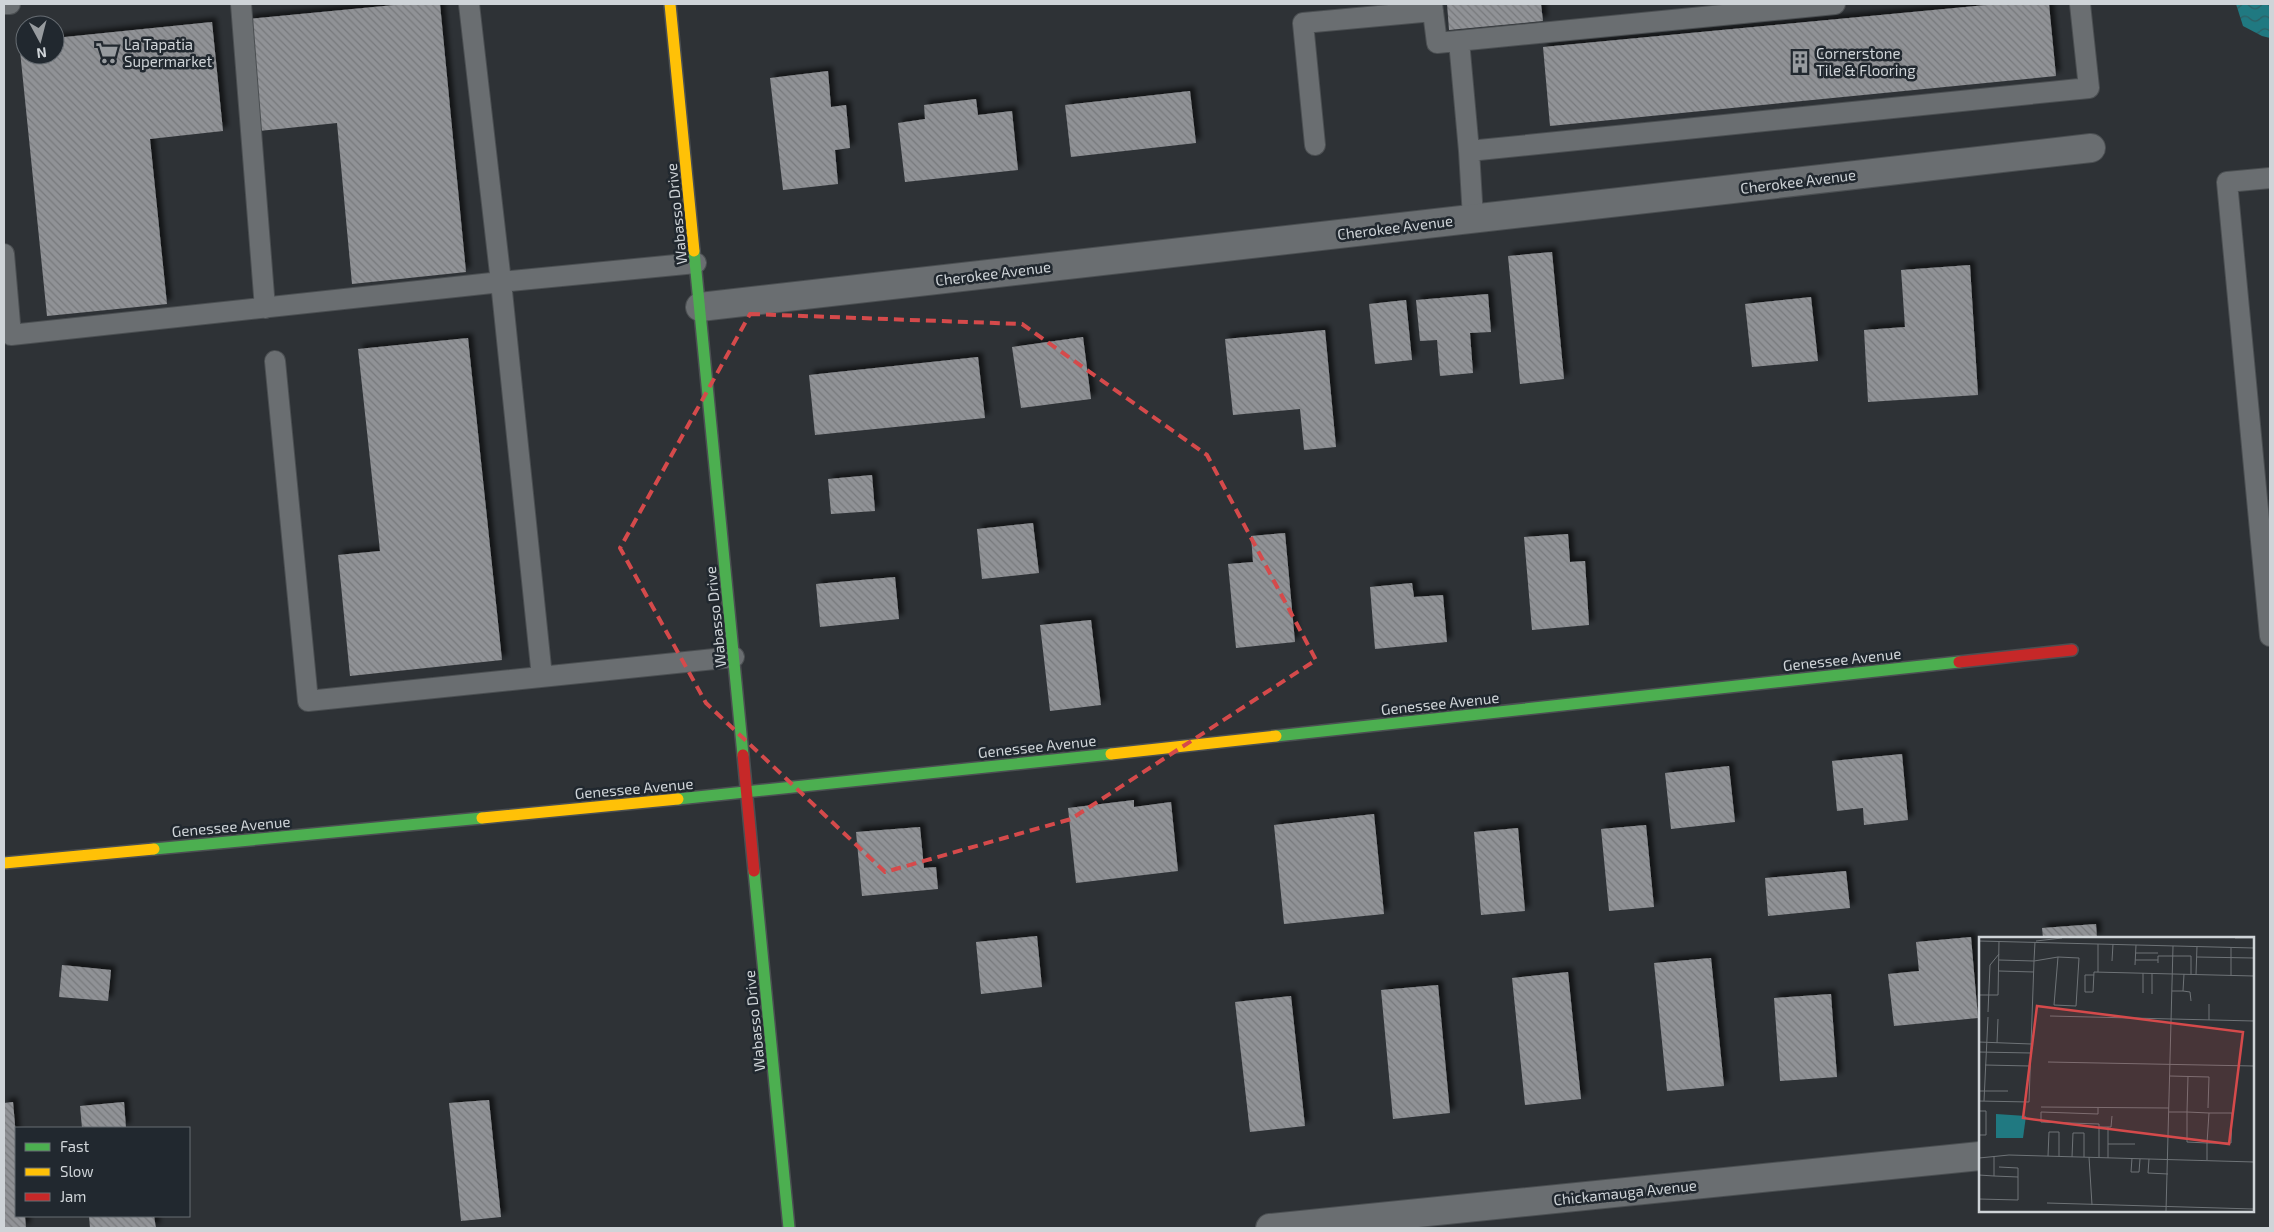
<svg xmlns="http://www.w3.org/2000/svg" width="2274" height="1232" viewBox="0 0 2274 1232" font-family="'Exo 2',sans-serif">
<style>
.water{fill:url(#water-waves)}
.building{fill:url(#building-back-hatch);filter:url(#shadow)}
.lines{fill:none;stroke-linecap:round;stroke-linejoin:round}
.lane-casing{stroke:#4b4f52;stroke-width:22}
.street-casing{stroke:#4b4f52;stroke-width:30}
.fast-casing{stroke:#4b4f52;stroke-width:14}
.slow-casing{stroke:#4b4f52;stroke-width:14}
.jam-casing{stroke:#4b4f52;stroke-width:14}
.lane{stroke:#6a6e71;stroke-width:20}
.street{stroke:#6a6e71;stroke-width:28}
.fast{stroke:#4caf50;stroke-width:11}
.slow{stroke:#ffc107;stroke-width:11}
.jam{stroke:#c62828;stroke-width:11}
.marked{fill:none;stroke:#d54a4b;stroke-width:4;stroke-dasharray:10 6;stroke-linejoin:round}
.labels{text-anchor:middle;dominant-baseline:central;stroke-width:5;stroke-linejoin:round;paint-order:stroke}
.poi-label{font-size:15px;fill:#cfd4d8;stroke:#21282f;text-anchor:start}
.street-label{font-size:15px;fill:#cfd4d8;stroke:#21282f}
.inset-road{fill:none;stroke:#6e7377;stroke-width:1}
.view{fill:#d54a4b;fill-opacity:0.15;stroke:#d54a4b;stroke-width:2.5}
.inset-edge{fill:none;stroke:#cfd4d8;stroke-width:2.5}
</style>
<defs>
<pattern id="water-waves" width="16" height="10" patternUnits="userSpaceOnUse" patternTransform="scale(1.25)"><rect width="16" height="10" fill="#207981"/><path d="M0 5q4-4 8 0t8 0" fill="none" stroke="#2e5f64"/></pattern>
<pattern id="building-back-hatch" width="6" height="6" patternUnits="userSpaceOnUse" patternTransform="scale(1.25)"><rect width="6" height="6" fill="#909296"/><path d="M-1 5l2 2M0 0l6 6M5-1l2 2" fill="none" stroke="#77797c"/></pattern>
<filter id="shadow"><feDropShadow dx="4.5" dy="-4.5" stdDeviation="2.5" flood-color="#0009"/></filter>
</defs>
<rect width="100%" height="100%" fill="#2e3236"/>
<!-- water -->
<path class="water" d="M2236 4H2270V38L2262 36 2243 26Z"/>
<!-- building -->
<path class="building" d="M405 4H440L466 272 352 284 337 123 259 131 248 19Z
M1447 4H1541L1543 21 1449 30Z
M1997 4H2049L2056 76 1550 126 1543 47Z
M212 22 223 131 150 139 167 304 47 316 19 41H25V55H55V38Z
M828 71 831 107 846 105 850 148 835 150 838 184 783 190 770 78Z
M1190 91 1196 143 1071 157 1065 105Z
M976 99 978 115 1012 111 1018 170 905 182 898 123 925 119 924 105Z
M1552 252 1564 379 1520 384 1508 256Z
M1970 265 1978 395 1868 402 1864 330 1905 327 1901 270Z
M1488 294 1491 332 1470 333 1473 373 1440 376 1437 340 1420 341 1416 300Z
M1811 297 1818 361 1752 367 1745 304Z
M1406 300 1412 360 1375 364 1369 304Z
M1325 330 1336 447 1304 450 1300 409 1233 415 1225 339Z
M1083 337 1091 399 1021 408 1012 347Z
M468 338 502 660 350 676 338 555 380 551 358 349Z
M978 357 985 418 815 435 809 375Z
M872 475 875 511 831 514 828 479Z
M1033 523 1039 573 982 579 977 529Z
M1285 533 1295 642 1236 648 1228 564 1253 562 1251 536Z
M1568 534 1570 562 1585 561 1589 625 1532 630 1524 537Z
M895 577 899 619 820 627 816 584Z
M1412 583 1414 597 1443 595 1447 642 1375 649 1370 587Z
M1091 620 1101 705 1050 711 1040 625Z
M1902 754 1908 820 1864 825 1863 808 1837 811 1832 761Z
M1729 766 1735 822 1671 829 1665 773Z
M1134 800V807L1171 802 1178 871 1076 883 1068 808Z
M1374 814 1384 914 1284 924 1274 825Z
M1646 825 1654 907 1609 911 1601 829Z
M920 827 924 868 936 867 938 889 862 896 856 832Z
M1518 828 1525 911 1481 915 1474 832Z
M1846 871 1850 908 1768 916 1765 878Z
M2096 924 2097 938H2043L2042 928Z
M1037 936 1042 987 981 994 976 942Z
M1971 937 1978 1018 1894 1026 1888 974 1919 971 1916 942Z
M1711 958 1724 1086 1667 1091 1654 963Z
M62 965 111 970 108 1001 59 997Z
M1568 972 1581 1099 1525 1105 1512 978Z
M1438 985 1450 1113 1393 1119 1381 990Z
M1831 994 1837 1077 1780 1081 1774 998Z
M1291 996 1305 1126 1250 1132 1235 1002Z
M489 1100 501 1217 461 1221 449 1103Z
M13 1102 16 1136V1216H25L26 1228H4V1103Z
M124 1102 126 1128H82L80 1106Z
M89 1216H154L156 1228H90Z"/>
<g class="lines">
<defs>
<path id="lane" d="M4 4H10
M241 4 265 308
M469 4 501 282 696 263
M1432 4 1437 43 1835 4
M1459 41 1469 151
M1315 145 1303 23 1433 11
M2270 178 2227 182 2270 636
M1473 218 1469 151 2089 88 2080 4
M4 254 11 335 501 282 542 677
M275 361 308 701 734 657"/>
<path id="street" d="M700 307 2091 148
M1270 1228 1980 1156"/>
<path id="fast" d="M694 251 743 755
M1276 736 1959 662
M678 799 1111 754
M154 849 482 818
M754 871 789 1228"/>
<path id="slow" d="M670 4 694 251
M1111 754 1276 736
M482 818 678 799
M4 863 154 849"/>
<path id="jam" d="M1959 662 2072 650
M743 755 754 871"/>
</defs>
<!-- lane casing -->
<use href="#lane" class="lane-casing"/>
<!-- street casing -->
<use href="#street" class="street-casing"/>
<!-- fast casing -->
<use href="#fast" class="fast-casing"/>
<!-- slow casing -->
<use href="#slow" class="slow-casing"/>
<!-- jam casing -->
<use href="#jam" class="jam-casing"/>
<!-- lane -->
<use href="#lane" class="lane"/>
<!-- street -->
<use href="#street" class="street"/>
<!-- fast -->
<use href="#fast" class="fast"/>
<!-- slow -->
<use href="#slow" class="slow"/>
<!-- jam -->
<use href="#jam" class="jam"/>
</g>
<!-- marked area -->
<path class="marked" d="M750 314 1022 324 1207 455 1316 660 1071 819 885 872 706 703 620 548Z"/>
<!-- icons -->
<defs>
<symbol id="supermarket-bare" viewBox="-9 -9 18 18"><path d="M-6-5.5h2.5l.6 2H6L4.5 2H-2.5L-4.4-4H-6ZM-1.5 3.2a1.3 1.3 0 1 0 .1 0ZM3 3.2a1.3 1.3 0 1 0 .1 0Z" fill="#979b9f" stroke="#21282f" stroke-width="2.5" paint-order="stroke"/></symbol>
<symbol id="building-bare" viewBox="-9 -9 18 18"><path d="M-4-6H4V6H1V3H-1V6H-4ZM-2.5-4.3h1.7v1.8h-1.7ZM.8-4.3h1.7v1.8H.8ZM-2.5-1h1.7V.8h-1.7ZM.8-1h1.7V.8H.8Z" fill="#979b9f" stroke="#21282f" stroke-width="2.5" paint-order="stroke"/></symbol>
</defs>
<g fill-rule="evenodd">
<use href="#supermarket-bare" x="91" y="37" width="32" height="32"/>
<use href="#building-bare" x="1784" y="46" width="32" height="32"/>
</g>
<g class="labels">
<!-- poi labels -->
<g class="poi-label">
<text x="124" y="44">La Tapatia<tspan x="124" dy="17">Supermarket</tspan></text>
<text x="1816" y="53">Cornerstone<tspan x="1816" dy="17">Tile &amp; Flooring</tspan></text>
</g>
<!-- street labels -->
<g class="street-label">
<text transform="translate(1798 181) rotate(-7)">Cherokee Avenue</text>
<text transform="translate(676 214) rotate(-96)">Wabasso Drive</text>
<text transform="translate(1395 227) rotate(-7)">Cherokee Avenue</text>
<text transform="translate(993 273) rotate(-7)">Cherokee Avenue</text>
<text transform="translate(715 617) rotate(-96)">Wabasso Drive</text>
<text transform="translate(1842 659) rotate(-6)">Genessee Avenue</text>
<text transform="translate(1440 703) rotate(-6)">Genessee Avenue</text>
<text transform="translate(1037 746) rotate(-6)">Genessee Avenue</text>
<text transform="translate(634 788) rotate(-5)">Genessee Avenue</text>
<text transform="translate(231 826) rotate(-5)">Genessee Avenue</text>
<text transform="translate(754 1021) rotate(-96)">Wabasso Drive</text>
<text transform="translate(1625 1192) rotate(-6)">Chickamauga Avenue</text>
</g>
</g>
<!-- overview -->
<g transform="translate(1979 937)">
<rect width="275" height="275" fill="#2e3236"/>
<path d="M17 177 47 179 44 201H17Z" fill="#207981"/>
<path class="inset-road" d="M256 1H275M0 4 275 11M57 4 83 1M56 5 55 24 79 20 100 21 97 69 75 68 79 20M157 16H179M218 20 275 21M156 23H179M133 24 134 7M179 26V19H212V38M156 28 157 8M20 34 55 35M119 35V7M115 38H106V55H114L115 35 275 39M217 38 218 9M252 39V11M193 54H204L205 37M204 54 211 55 212 64M164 56V36M173 57V36M0 58H19L20 4M9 75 11 28 20 17M71 79 275 84M230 83V67M0 105 52 107M18 106 19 82M0 115 52 116M69 125 275 129M6 128 51 129M191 139 230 140 229 171M209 139 208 175 230 176H253L252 206H228L230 176M0 154H29M0 164 50 165 55 24 20 23M5 164 9 80M62 170 190 171M119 170V177L62 175V185L120 187V220M0 174H7V198H0M190 175H208V205L228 206V223M120 190H132L133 179M129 207H156M69 219 70 195H80V219M93 220 94 196H105V220M110 220 113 268M0 221 30 218 275 225M129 221V190M153 221 152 235H160L161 222M170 222 169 236 189 237M0 238 15 239V219M15 239 39 240M0 262 39 263V231L20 230M68 266 275 272M187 274 194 9"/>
<path class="view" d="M58 69 264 95 250 207 44 181Z"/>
<rect width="275" height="275" class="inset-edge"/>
</g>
<!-- border -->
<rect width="2274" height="1232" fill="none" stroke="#cfd4d8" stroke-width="10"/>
<!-- legend -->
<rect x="15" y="1127" width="175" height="90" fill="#21282f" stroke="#676d73"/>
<rect x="25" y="1143" width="25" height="8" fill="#4caf50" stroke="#676d73"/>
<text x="60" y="1152" font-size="15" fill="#cfd4d8">Fast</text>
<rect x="25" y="1168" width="25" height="8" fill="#ffc107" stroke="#676d73"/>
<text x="60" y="1177" font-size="15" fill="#cfd4d8">Slow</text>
<rect x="25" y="1193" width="25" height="8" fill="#c62828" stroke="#676d73"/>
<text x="60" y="1202" font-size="15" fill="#cfd4d8">Jam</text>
<!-- north arrow -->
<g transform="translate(40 40) rotate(173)"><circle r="24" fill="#21282f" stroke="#676d73"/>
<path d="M0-4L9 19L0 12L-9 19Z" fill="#979b9f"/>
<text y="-8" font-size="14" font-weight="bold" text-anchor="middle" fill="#cfd4d8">N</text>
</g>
</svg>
